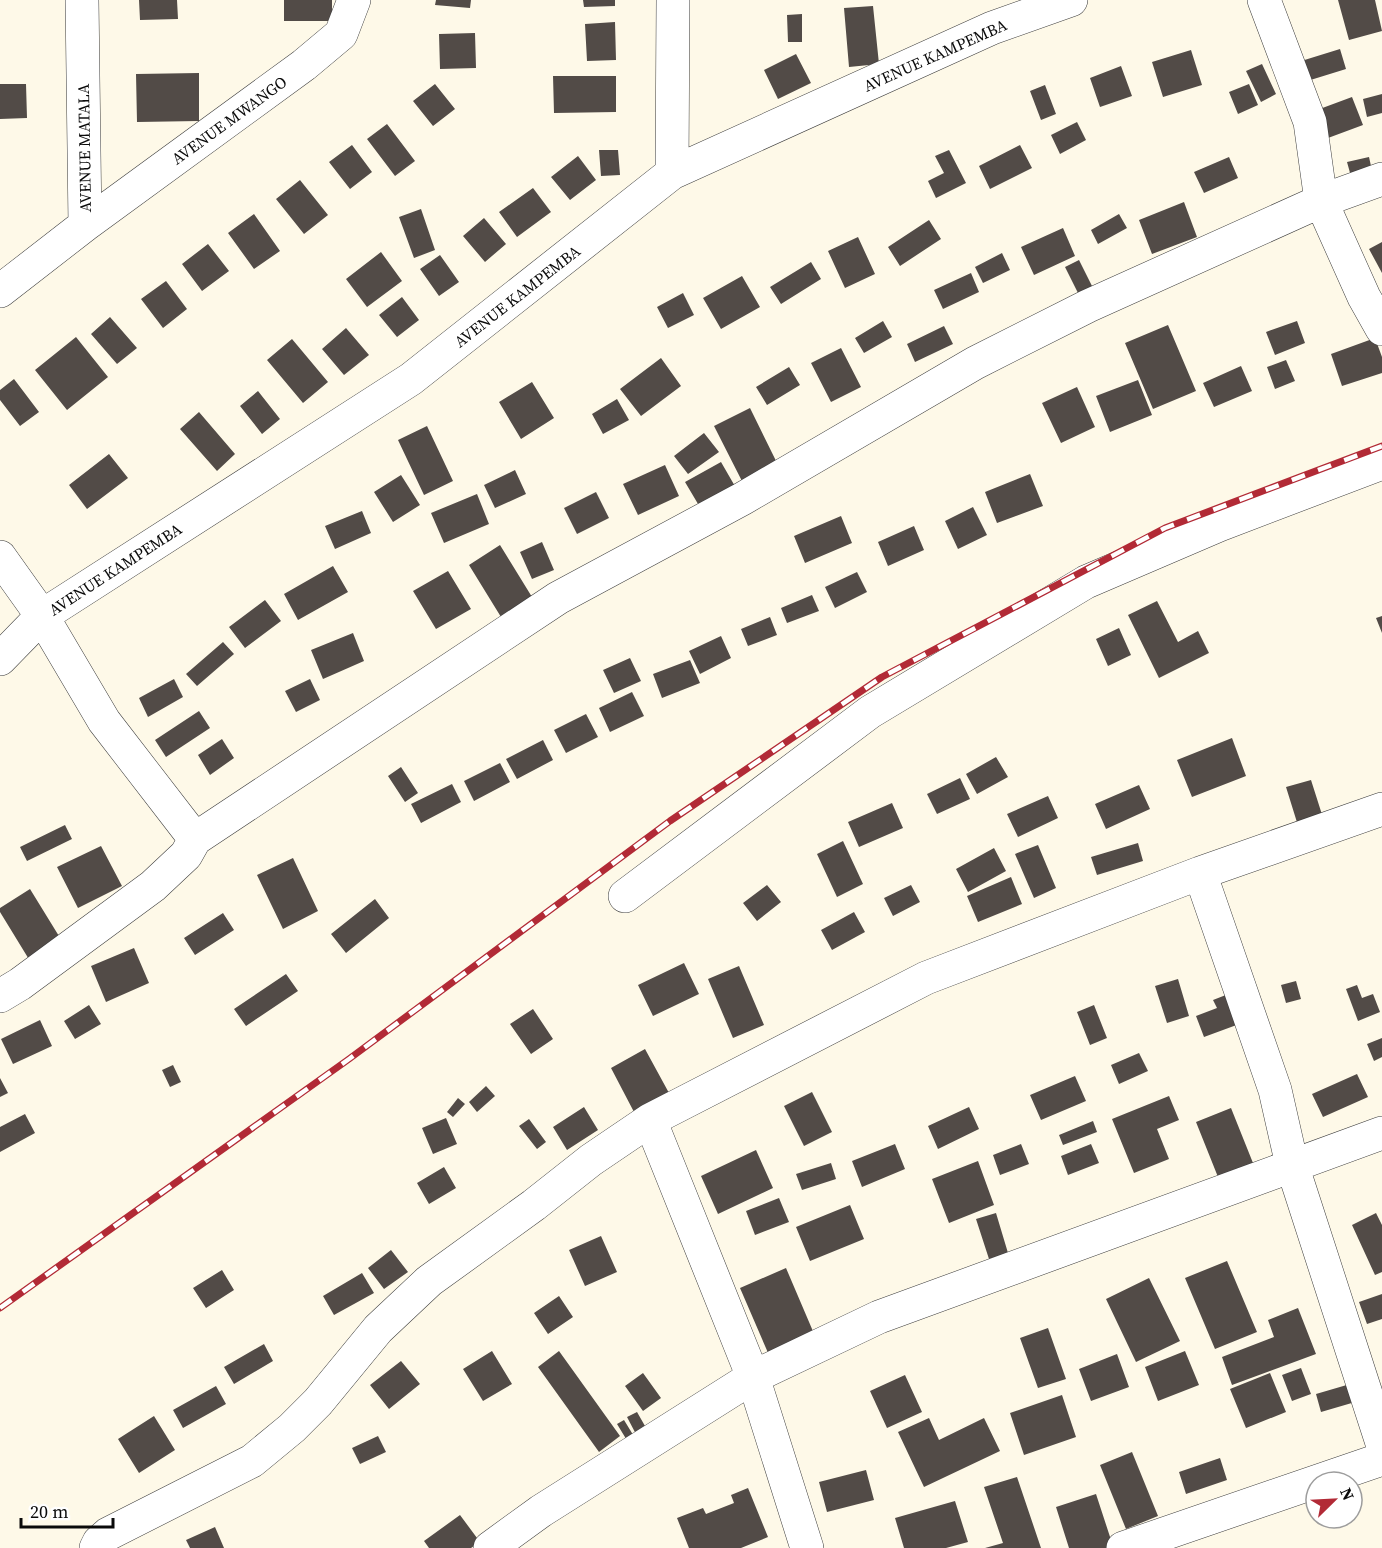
<svg xmlns="http://www.w3.org/2000/svg" width="1382" height="1548" viewBox="0 0 1382 1548" font-family="'Source Serif 4',serif">
<style>
.building{fill:#524b47}
.lines{fill:none;stroke-linecap:round;stroke-linejoin:round}
.minor-casing{stroke:#3d3d3d;stroke-width:34}
.minor{stroke:#fff;stroke-width:33}
.rail-casing{stroke:#b22a36;stroke-width:7}
.rail{stroke:#fff;stroke-width:4.5;stroke-dasharray:14;stroke-linecap:butt}
.labels{text-anchor:middle;dominant-baseline:central;stroke-width:6;stroke-linejoin:round;paint-order:stroke}
.street-label{font-size:16px;fill:#0a0a0a;stroke:#fff}
</style>
<rect width="100%" height="100%" fill="#fef9e8"/>
<!-- building -->
<path class="building" d="M139 0H177L178 19 140 20Z
M284 0H332V21H284Z
M436 0H471L470 8 435 5Z
M583 0H615V6L584 7Z
M1338 0H1375L1382 31 1349 40Z
M873 6 879 64 849 67 844 8Z
M802 14V42H788L787 15Z
M615 22 616 60 587 61 585 24Z
M475 33 476 68 440 69 439 34Z
M1340 49 1346 69 1304 82 1298 62Z
M1191 50 1202 85 1163 97 1152 62Z
M796 54 811 83 778 99 764 70Z
M1262 64 1276 94 1261 102 1246 71Z
M1121 66 1132 96 1100 107 1090 78Z
M199 73V121L137 122 136 74Z
M553 76H616V112L554 113Z
M0 84H26L27 118 0 119Z
M435 84 455 109 433 126 413 101Z
M1249 84 1258 105 1238 114 1229 92Z
M1045 85 1056 114 1041 120 1030 91Z
M1382 94V113L1367 117 1363 99Z
M1352 97 1363 125 1328 138 1317 110Z
M1077 122 1086 140 1060 154 1051 135Z
M387 124 415 161 395 176 367 139Z
M352 145 372 172 350 189 329 162Z
M1020 145 1032 168 990 189 979 166Z
M599 150H618L620 175 601 176Z
M949 150 966 183 936 198 928 181 944 173 935 156Z
M578 156 596 180 570 200 551 177Z
M1229 157 1238 178 1204 193 1194 172Z
M1369 157 1373 175 1352 180 1347 162Z
M300 180 328 215 304 234 276 199Z
M533 188 551 212 517 237 499 212Z
M1184 202 1197 237 1152 254 1139 220Z
M421 209 435 250 414 258 399 217Z
M254 214 280 251 254 269 228 233Z
M1119 214 1127 228 1098 244 1091 230Z
M484 218 506 244 485 262 463 236Z
M929 220 941 239 900 266 888 247Z
M1063 228 1075 256 1034 275 1021 247Z
M858 237 875 274 845 288 828 251Z
M1382 242V273L1369 249Z
M208 244 229 271 202 291 182 264Z
M381 252 402 281 367 307 346 279Z
M1002 253 1010 270 983 283 975 267Z
M440 255 459 282 439 296 420 269Z
M1079 260 1093 288 1079 295 1065 267Z
M811 262 821 279 781 304 770 287Z
M971 273 979 292 943 309 934 290Z
M742 276 760 307 721 329 703 298Z
M166 281 187 309 163 328 141 299Z
M683 293 694 315 668 328 657 307Z
M402 297 419 320 397 337 379 315Z
M110 317 137 348 117 364 91 334Z
M883 321 892 337 864 353 855 338Z
M1297 321 1305 343 1275 355 1266 332Z
M1168 325 1196 391 1153 409 1125 343Z
M944 326 953 344 915 362 907 344Z
M346 328 369 355 344 375 322 349Z
M76 337 108 377 67 410 35 370Z
M1375 338 1382 357V373L1342 386 1331 354Z
M292 339 328 382 303 403 267 360Z
M841 348 861 387 831 402 811 363Z
M661 358 681 386 641 416 620 389Z
M1286 360 1295 381 1275 389 1267 367Z
M1241 366 1252 391 1214 407 1203 383Z
M789 367 800 385 767 405 756 387Z
M14 379 39 412 20 426 0 400V390Z
M1138 380 1152 415 1110 432 1096 396Z
M532 382 554 418 521 439 499 402Z
M1077 387 1095 427 1061 443 1042 403Z
M258 391 280 419 262 434 240 406Z
M617 399 629 420 603 434 592 414Z
M750 408 781 471 746 489 714 426Z
M199 412 235 454 217 471 180 429Z
M427 426 453 481 424 495 398 440Z
M704 433 719 452 688 474 674 456Z
M109 454 128 478 87 509 69 485Z
M721 462 736 488 701 509 685 482Z
M665 465 679 496 638 515 623 484Z
M515 470 526 494 495 508 484 485Z
M1030 474 1043 506 997 523 985 492Z
M401 475 420 505 393 522 374 492Z
M596 492 609 518 577 534 564 508Z
M477 494 489 524 444 543 431 513Z
M973 507 987 535 958 549 945 521Z
M362 511 371 533 335 549 325 526Z
M841 516 852 543 805 563 794 536Z
M914 526 924 550 888 566 878 542Z
M542 542 554 570 532 579 520 552Z
M500 545 532 597 501 617 469 565Z
M333 566 348 592 298 620 284 594Z
M448 571 471 609 436 629 413 591Z
M857 572 867 592 835 608 825 587Z
M812 595 819 611 787 623 781 608Z
M265 600 281 621 245 648 229 627Z
M1157 601 1178 642 1198 631 1209 653 1159 678 1128 615Z
M1382 616V633L1376 618Z
M770 617 777 635 748 646 741 629Z
M1119 628 1131 655 1108 666 1096 639Z
M353 633 364 661 323 679 311 650Z
M721 636 731 658 700 674 689 651Z
M223 642 234 654 197 686 186 674Z
M630 658 641 681 614 693 603 670Z
M690 660 700 683 662 698 653 674Z
M174 679 183 697 148 717 139 698Z
M310 679 320 700 296 712 285 691Z
M632 692 644 716 610 732 599 708Z
M199 711 210 728 166 757 155 740Z
M586 714 598 737 566 753 554 730Z
M1232 738 1246 776 1192 797 1177 760Z
M222 739 234 758 210 775 198 755Z
M543 740 553 760 517 779 506 759Z
M996 757 1008 777 977 794 966 774Z
M500 763 510 782 474 801 464 781Z
M401 767 418 793 405 802 388 776Z
M960 778 970 799 937 814 927 794Z
M1311 780 1325 824 1300 832 1286 787Z
M452 784 461 802 421 823 411 804Z
M1139 785 1150 809 1106 829 1095 804Z
M1048 796 1058 818 1018 837 1007 814Z
M892 803 903 828 859 847 848 822Z
M65 825 72 839 27 861 20 847Z
M843 841 863 884 837 897 817 854Z
M1138 843 1143 861 1097 875 1091 857Z
M1038 845 1056 888 1034 898 1015 854Z
M101 846 122 886 78 908 57 867Z
M994 848 1006 871 968 892 956 869Z
M293 858 318 911 283 929 257 875Z
M1011 877 1022 904 978 922 967 896Z
M767 885 781 902 757 921 743 903Z
M911 885 920 902 893 916 884 898Z
M30 889 62 941 30 961 0 912V908Z
M375 899 389 918 346 953 331 934Z
M854 912 865 932 832 950 821 930Z
M223 913 234 930 195 955 184 938Z
M134 948 149 983 106 1002 91 966Z
M684 963 699 994 653 1016 638 985Z
M739 966 764 1025 733 1038 708 979Z
M286 974 298 991 246 1026 234 1009Z
M1178 979 1189 1016 1167 1023 1155 986Z
M1296 981 1301 999 1286 1003 1281 985Z
M1357 985 1362 998 1373 994 1380 1012 1358 1021 1346 989Z
M1231 993 1242 1023 1204 1037 1196 1016 1217 1008 1213 1000Z
M89 1005 101 1024 75 1039 64 1021Z
M1094 1005 1107 1038 1090 1045 1077 1012Z
M533 1009 553 1039 531 1054 510 1024Z
M40 1020 52 1046 13 1064 1 1039Z
M1382 1038V1057L1374 1061 1367 1044Z
M645 1049 669 1093 634 1112 611 1068Z
M1139 1053 1148 1071 1119 1084 1111 1065Z
M173 1065 181 1082 170 1087 162 1070Z
M1357 1074 1368 1097 1323 1117 1312 1094Z
M1075 1076 1086 1101 1041 1120 1030 1095Z
M0 1078 8 1093 0 1097Z
M486 1086 495 1096 477 1112 469 1102Z
M812 1092 832 1132 804 1146 784 1106Z
M1169 1096 1179 1120 1157 1129 1169 1159 1134 1173 1112 1119Z
M458 1098 465 1104 453 1117 447 1112Z
M584 1107 598 1130 567 1150 553 1127Z
M969 1107 979 1129 938 1149 928 1126Z
M1231 1108 1253 1163 1218 1177 1196 1122Z
M25 1114 35 1133 0 1152V1127Z
M446 1118 457 1144 433 1154 422 1128Z
M529 1119 546 1142 537 1149 519 1126Z
M1093 1121 1097 1132 1063 1145 1059 1135Z
M895 1144 905 1169 862 1187 852 1161Z
M1021 1144 1029 1164 1000 1175 993 1155Z
M1091 1144 1099 1163 1068 1175 1061 1156Z
M756 1150 773 1188 718 1214 701 1176Z
M978 1161 994 1205 949 1223 932 1179Z
M831 1163 836 1179 802 1190 796 1174Z
M444 1167 456 1188 429 1204 417 1183Z
M779 1198 789 1222 755 1235 746 1211Z
M850 1205 864 1239 810 1261 796 1227Z
M996 1213 1008 1253 989 1259 976 1219Z
M1376 1213 1382 1225V1272L1375 1275 1352 1225Z
M601 1236 617 1272 585 1286 569 1250Z
M391 1250 408 1272 384 1289 368 1268Z
M1227 1261 1257 1332 1215 1349 1185 1278Z
M786 1268 818 1343 772 1362 740 1288Z
M222 1270 234 1290 206 1308 193 1288Z
M362 1273 374 1293 334 1315 323 1296Z
M1149 1278 1180 1341 1136 1362 1106 1299Z
M1382 1294V1319L1367 1324 1359 1302Z
M559 1296 573 1317 548 1334 534 1313Z
M1298 1308 1316 1354 1232 1385 1222 1357 1274 1337 1268 1320Z
M1048 1328 1066 1379 1038 1388 1020 1338Z
M264 1344 273 1361 234 1384 224 1367Z
M492 1351 512 1384 483 1401 463 1369Z
M559 1351 620 1436 599 1452 538 1367Z
M1185 1351 1199 1385 1158 1401 1145 1367Z
M1117 1354 1129 1387 1091 1401 1079 1369Z
M401 1361 420 1384 389 1409 370 1385Z
M1301 1368 1311 1394 1292 1401 1282 1375Z
M643 1373 661 1398 643 1411 625 1386Z
M1270 1373 1286 1412 1246 1428 1230 1389Z
M905 1375 922 1412 887 1428 870 1391Z
M1357 1382 1362 1400 1321 1412 1316 1394Z
M216 1386 226 1404 183 1428 173 1410Z
M1062 1395 1076 1437 1024 1455 1010 1413Z
M637 1412 649 1433 638 1438 627 1417Z
M154 1416 175 1450 139 1473 118 1439Z
M929 1418 939 1440 984 1418 1000 1451 924 1487 898 1432Z
M624 1420 635 1438 628 1442 617 1424Z
M378 1436 386 1452 360 1464 352 1448Z
M1132 1452 1158 1516 1126 1529 1100 1465Z
M1220 1458 1227 1480 1186 1494 1179 1472Z
M866 1470 874 1500 827 1512 819 1482Z
M1017 1477 1041 1548H985L1003 1543 984 1487Z
M748 1488 768 1537 741 1548H689L677 1518 703 1508 706 1514 734 1503 731 1495Z
M1096 1494 1113 1546 1106 1548H1069L1056 1507Z
M955 1501 968 1542 946 1548H904L895 1518Z
M460 1515 480 1542 471 1548H429L424 1541Z
M215 1527 224 1548H190L186 1540Z"/>
<g class="lines">
<defs>
<path id="minor" d="M1264 0 1310 122 1321 201 1364 297 1382 329
M672 173 673 0
M85 225 304 65 341 34 354 0
M0 291 85 225 82 0
M0 557 42 616 104 721 195 839 558 598 742 499 975 363 1088 306 1321 201 1382 179
M0 659 42 616 411 379 672 173 992 28 1071 0
M1200 873 1275 1090 1292 1165 1382 1443
M625 896 870 712 1086 582 1219 525 1382 463
M0 996 20 984 153 886 186 855 195 839
M650 1120 753 1377 807 1548
M96 1548 99 1542 108 1534 252 1461 292 1428 318 1402 378 1329 429 1281 534 1205 591 1160 650 1120 926 978 1200 873 1382 809
M490 1548 541 1511 753 1377 879 1317 1382 1133
M1123 1548 1382 1459"/>
</defs>
<!-- minor casing -->
<use href="#minor" class="minor-casing"/>
<!-- minor -->
<use href="#minor" class="minor"/>
<defs>
<path id="rail" d="M0 1308 349 1059 670 821 882 677 1165 528 1382 446"/>
</defs>
<!-- rail casing -->
<use href="#rail" class="rail-casing"/>
<!-- rail -->
<use href="#rail" class="rail"/>
</g>
<g class="labels">
<!-- street labels -->
<g class="street-label">
<text transform="translate(935 55) rotate(-24)">AVENUE KAMPEMBA</text>
<text transform="translate(229 120) rotate(-36)">AVENUE MWANGO</text>
<text transform="translate(84 148) rotate(-91)">AVENUE MATALA</text>
<text transform="translate(517 296) rotate(-38)">AVENUE KAMPEMBA</text>
<text transform="translate(115 569) rotate(-33)">AVENUE KAMPEMBA</text>
</g>
</g>
<!-- north arrow -->
<g transform="translate(1334 1500) rotate(66)"><circle r="28" fill="#ffffff" stroke="#9d9d9d" stroke-width="1.5"/>
<path d="M0-4.5L10 22L0 15L-10 22Z" fill="#b22a36"/>
<text y="-9" font-size="16" font-weight="bold" text-anchor="middle" fill="#0a0a0a">N</text>
</g>
<!-- scale -->
<path d="M21 1518v9h92v-9" fill="none" stroke="#0a0a0a" stroke-width="3"/>
<text x="30" y="1518" font-size="18" fill="#0a0a0a" stroke="#ffffff" stroke-width="4.5" paint-order="stroke">20 m</text>
</svg>
